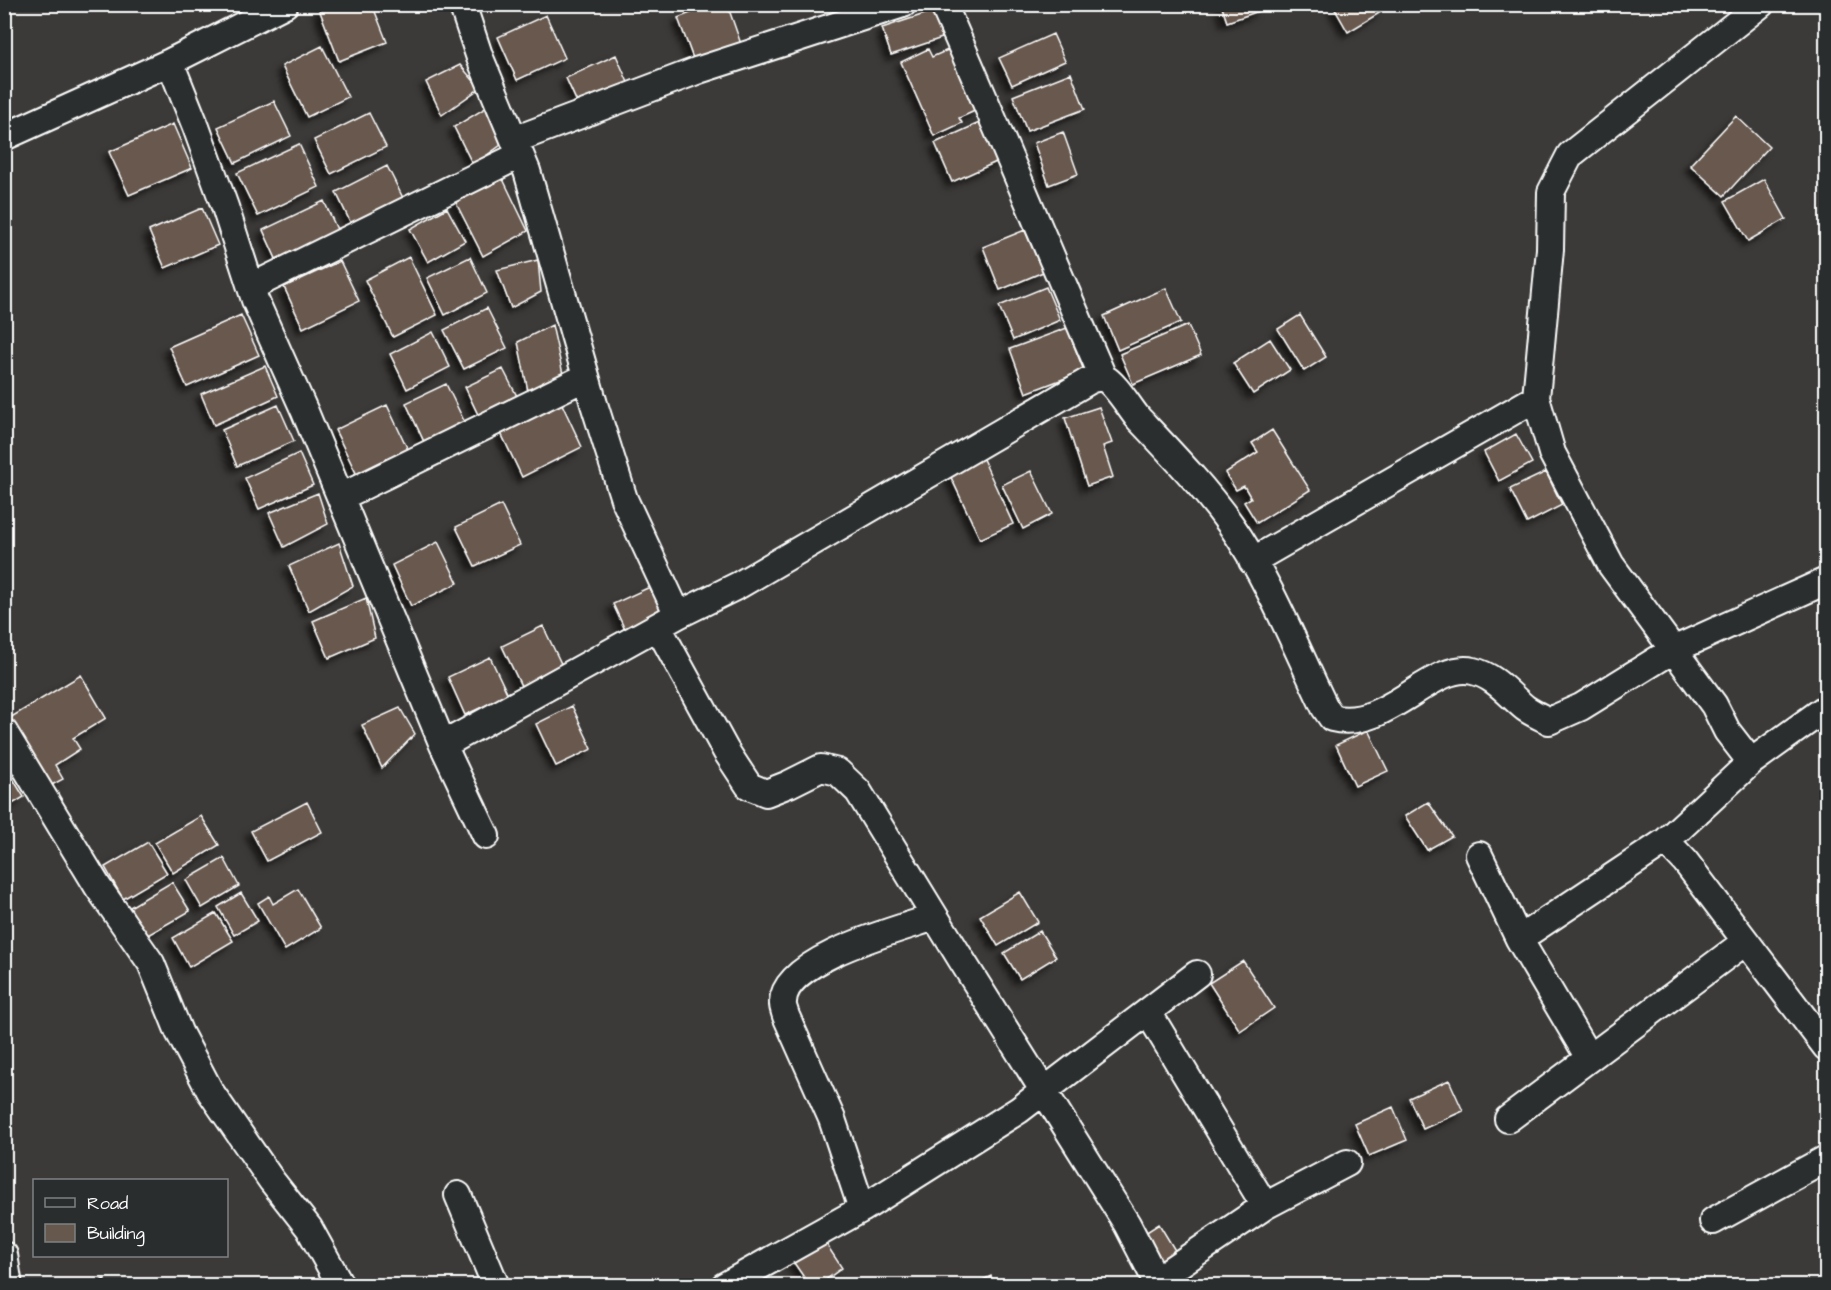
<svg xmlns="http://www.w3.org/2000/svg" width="1831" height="1290" viewBox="0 0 1831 1290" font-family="'Architects Daughter',sans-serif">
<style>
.building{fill:#67584e;stroke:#fff;stroke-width:1.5;filter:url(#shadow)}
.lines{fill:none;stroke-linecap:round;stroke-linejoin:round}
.street-casing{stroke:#fff;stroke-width:30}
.street{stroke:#2a2d2e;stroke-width:26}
</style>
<defs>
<filter id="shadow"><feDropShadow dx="-5.5" dy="5.5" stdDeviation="3" flood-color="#0009"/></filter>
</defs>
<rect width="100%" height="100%" fill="#3c3a38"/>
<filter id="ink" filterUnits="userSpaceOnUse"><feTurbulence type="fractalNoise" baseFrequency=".0167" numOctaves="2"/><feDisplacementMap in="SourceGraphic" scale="12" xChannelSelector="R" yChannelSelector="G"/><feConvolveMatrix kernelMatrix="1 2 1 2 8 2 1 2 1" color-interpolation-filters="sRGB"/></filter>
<g filter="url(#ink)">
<!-- building -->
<path class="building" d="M331 4H372L387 42 339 61 319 9Z
M713 4H727L741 44 694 61 678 18Z
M1221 4H1257L1259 11 1227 22Z
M1332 4H1376L1381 12 1348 32Z
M934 11 942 38 891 55 882 28Z
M546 15 565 58 517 80 498 37Z
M1053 34 1065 61 1012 85 999 58Z
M322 46 348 97 307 117 282 66Z
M928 49 932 57 950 49 977 110 959 118 962 123 934 136 901 62Z
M616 55 630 87 580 109 566 78Z
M460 65 480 88 442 115 426 82Z
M1071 73 1085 109 1027 131 1013 96Z
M274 101 291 136 235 163 218 127Z
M487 107 501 145 473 165 454 127Z
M369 113 386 147 331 174 314 140Z
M1736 116 1769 147 1724 196 1690 165Z
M988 119 1005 158 952 182 935 143Z
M173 124 192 168 129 195 109 152Z
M1063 132 1078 174 1049 185 1034 143Z
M299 144 319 187 258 216 237 173Z
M387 166 406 204 354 230 336 192Z
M502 177 528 231 483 256 453 197Z
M1764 179 1786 219 1748 241 1725 201Z
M324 201 339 234 278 263 263 230Z
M202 208 218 245 165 268 149 231Z
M447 208 465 241 428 262 410 229Z
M1025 230 1043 272 1000 290 983 247Z
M409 257 437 315 393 337 365 280Z
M470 257 487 293 445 315 427 278Z
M538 260 541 292 511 308 497 270Z
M340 261 359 301 303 328 284 287Z
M1046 287 1060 320 1013 340 999 306Z
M1166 288 1181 322 1118 350 1104 316Z
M487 308 507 348 464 369 444 330Z
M241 315 259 355 187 387 169 347Z
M1300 315 1326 357 1304 371 1278 329Z
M552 325 563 374 528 391 518 342Z
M1188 325 1201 355 1133 384 1120 354Z
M1067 328 1084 371 1026 393 1010 349Z
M433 332 450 367 407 389 390 354Z
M1270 339 1290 370 1253 394 1233 363Z
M265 366 278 396 214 425 201 394Z
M503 369 521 404 482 423 465 387Z
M446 384 467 427 426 446 406 403Z
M561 402 582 447 522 477 500 431Z
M278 405 294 441 237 466 222 430Z
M387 405 410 454 359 479 335 430Z
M1099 407 1112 443 1103 446 1113 477 1087 486 1065 418Z
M1272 430 1310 490 1257 523 1244 502 1251 498 1244 486 1236 490 1225 473 1258 452 1252 443Z
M1516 434 1532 463 1499 481 1484 452Z
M299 453 313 485 259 509 245 478Z
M982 457 1013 524 980 539 949 473Z
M1031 471 1052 514 1023 529 1002 485Z
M1546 472 1562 505 1527 523 1510 489Z
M318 493 328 524 284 547 269 513Z
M501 505 520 545 475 566 456 527Z
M438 542 458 583 411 606 392 565Z
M339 543 353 586 309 611 289 566Z
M652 586 667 607 627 634 613 604Z
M366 598 375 638 329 658 313 621Z
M543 626 565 672 524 692 502 646Z
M490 657 508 695 465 715 448 677Z
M81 675 106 718 73 738 80 749 55 765 63 779 48 787 8 719Z
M572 706 592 749 556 766 536 724Z
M400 708 415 734 382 768 362 725Z
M1368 730 1388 771 1355 786 1336 745Z
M4 764 24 797 4 809Z
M307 802 322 832 267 861 251 831Z
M1428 802 1452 836 1427 850 1405 816Z
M201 816 219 845 173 873 155 843Z
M148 842 167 873 123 899 105 867Z
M224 858 239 886 202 908 186 880Z
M172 882 190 911 146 936 130 907Z
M298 889 321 928 285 950 258 903 269 896 273 904Z
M1020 892 1038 922 998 946 980 916Z
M241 893 258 921 234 935 218 907Z
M216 913 233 941 189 967 173 938Z
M1040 931 1056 957 1020 979 1004 953Z
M1243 961 1274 1008 1240 1031 1209 983Z
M1449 1080 1463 1111 1423 1129 1409 1098Z
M1393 1107 1407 1140 1369 1156 1355 1124Z
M1159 1224 1176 1252 1155 1264 1139 1237Z
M823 1239 842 1268 817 1286H810L792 1260Z
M991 1276 995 1286H971Z
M104 1279 107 1286H91Z"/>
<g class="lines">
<defs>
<path id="street" d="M462 4 480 58 527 171 594 404 624 499 678 615
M943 4C998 128 1049 253 1103 377
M170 62 196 127 225 207 255 300 305 412 443 745 486 836
M4 137 170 62 285 4
M514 140 699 70 903 4
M251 287 520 155
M341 497 586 377
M1252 561 1536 398
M658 627 726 751 749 786 766 793 789 784 821 768 838 772 858 791 961 959 1127 1224 1159 1286
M1826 708 1751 762 1666 841 1685 861 1826 1047
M4 732 98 887 151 963 179 1032 210 1091 272 1181 309 1228 341 1286
M443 745 678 615 739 585 1092 379 1103 377C1116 384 1128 406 1138 418 1171 453 1203 486 1231 525 1268 578 1297 650 1325 708L1332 718C1386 732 1432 661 1473 671 1495 676 1508 694 1525 708 1532 713 1541 717 1549 721L1581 707 1673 650 1826 581
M1751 762 1727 731 1714 705 1611 565 1552 453 1536 398 1550 249 1551 192 1570 155 1761 4
M1479 855 1519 939 1589 1058
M1519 939 1666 841
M1148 1012 1265 1206
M1508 1119 1745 942
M458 1195 496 1286
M862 1209 832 1119 786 1016C785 1012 782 1006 783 1002 784 958 900 929 935 917
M1713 1221 1826 1159
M4 1255 9 1286
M1156 1280 1265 1206 1347 1163
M724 1286 862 1209 1019 1110 1197 974"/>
</defs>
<!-- street casing -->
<use href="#street" class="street-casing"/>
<!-- street -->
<use href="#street" class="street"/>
</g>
</g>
<!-- margin -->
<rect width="1831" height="1290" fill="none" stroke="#2a2d2e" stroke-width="24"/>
<rect x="12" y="12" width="1807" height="1266" fill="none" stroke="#fff" stroke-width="2" filter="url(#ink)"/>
<!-- legend -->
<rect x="33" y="1179" width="195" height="78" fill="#2a2d2e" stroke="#7f8182" stroke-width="1.5"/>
<rect x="45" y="1198" width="30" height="9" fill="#2a2d2e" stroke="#7f8182" stroke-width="1.5"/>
<text x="87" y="1209" font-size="18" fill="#ffffff">Road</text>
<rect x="45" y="1224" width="30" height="18" fill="#67584e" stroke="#7f8182" stroke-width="1.5"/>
<text x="87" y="1239" font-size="18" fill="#ffffff">Building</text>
</svg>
